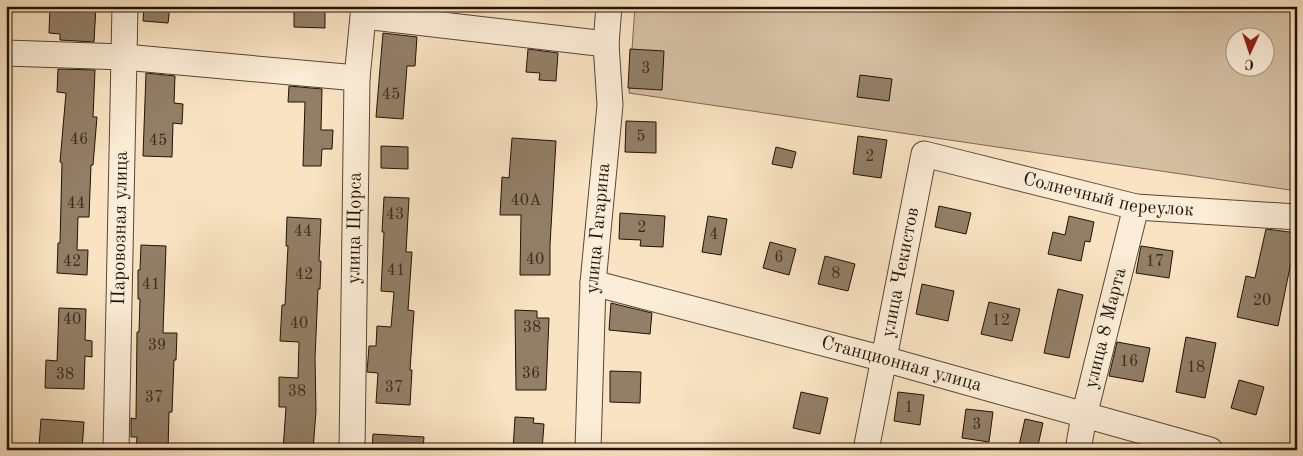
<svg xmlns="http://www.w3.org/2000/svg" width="1303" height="456" viewBox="0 0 1303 456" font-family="'Old Standard TT',serif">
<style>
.green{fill:#d4bfa2;stroke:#7b6853;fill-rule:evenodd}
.building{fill:#927f67;stroke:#221204}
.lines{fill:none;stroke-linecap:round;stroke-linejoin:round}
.minor-casing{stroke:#584634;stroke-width:27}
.minor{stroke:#fbedd7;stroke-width:25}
.labels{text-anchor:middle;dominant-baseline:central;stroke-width:4.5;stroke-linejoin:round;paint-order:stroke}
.number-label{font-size:16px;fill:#3e2d1d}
.street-label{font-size:19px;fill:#221204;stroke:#fbedd7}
</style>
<rect width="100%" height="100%" fill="#f9e3c2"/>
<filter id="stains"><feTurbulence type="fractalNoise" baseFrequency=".004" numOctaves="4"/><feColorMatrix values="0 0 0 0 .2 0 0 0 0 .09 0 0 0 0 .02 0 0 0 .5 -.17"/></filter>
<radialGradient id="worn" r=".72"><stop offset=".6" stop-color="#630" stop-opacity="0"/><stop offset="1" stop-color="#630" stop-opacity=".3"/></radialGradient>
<!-- green -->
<path class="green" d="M635 6H1297V191L629 93ZM1236 38H1266V68H1236Z"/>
<!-- building -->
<path class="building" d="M50 6H96L94 42 60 40V34L49 33Z
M144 6H170L168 23 143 21Z
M294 6H325V28L294 27Z
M383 33 417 37 415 66H407L403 119 376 117Z
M528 49 558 53 556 81 539 80 540 73 526 72Z
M630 49 664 51 662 90 628 88Z
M58 69 95 70 93 117H97L93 165H91L89 217H78L77 250H88L87 275 57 273 58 243H60L62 163 60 162 66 93 57 92Z
M146 73 175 76 174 103 183 104 182 124 173 123 172 157 143 156Z
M860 75 892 79 889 101 857 97Z
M289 86 322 89 321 130H333L332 149H322L321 166H303L305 102H288Z
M626 121 656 122V153L625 152Z
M858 136 887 140 881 178 853 174Z
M512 138 556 141 550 245V275H520L521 215H500L502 177 509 178Z
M381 146 408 147V169L381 168Z
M776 147 796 152 792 168 772 164Z
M384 197 409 198 406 252H412L408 310 414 311 410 370H412L410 405 376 403 378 373 367 372 369 346H376L377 326 391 327 394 292 381 291 384 232H382Z
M939 206 971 213 966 234 935 227Z
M620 213 665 216 663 247 640 246 641 240 619 239Z
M708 216 727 219 721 255 702 252Z
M1069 216 1094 222 1090 242 1085 241 1081 261 1048 254 1053 232 1065 235Z
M287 217 321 219 319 261H321L320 289H318L315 358 316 411 313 450H283L286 407H279V377L298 378 299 342 280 341 282 305H285L288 246H286Z
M1266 229 1297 233 1278 326 1237 317 1246 276 1255 278Z
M770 242 796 249 789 275 763 268Z
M141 245 166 246 163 333H177L176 360H174L172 412H169L168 450H136L137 437H131V418L136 419 137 332H139L140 299H138V270H140Z
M1141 246 1173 251 1169 278 1136 273Z
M825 256 855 264 848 291 818 284Z
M922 284 954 291 948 321 916 314Z
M1058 289 1083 295 1069 358 1044 353Z
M989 302 1020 309 1012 341 981 334Z
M611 303 652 313 650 334 609 330Z
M59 308 86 309 85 340 92 341V357L85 356 84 389 45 388 46 360 57 361Z
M515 310 537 311V318H549L546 390H516Z
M1186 337 1216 343 1205 398 1176 392Z
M1117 342 1150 348 1143 382 1109 376Z
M610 371 641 372 640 403 610 402Z
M1239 380 1264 387 1256 415 1231 408Z
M801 392 828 398 820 434 793 428Z
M898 392 924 395 920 425 894 421Z
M966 409 993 412 989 442 962 438Z
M515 417 534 418 533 423 544 424 542 450H513Z
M41 419 84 422 82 450 39 446Z
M1025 419 1043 423 1037 450H1018Z
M373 434 424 437 423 450H372Z"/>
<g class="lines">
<defs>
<g id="minor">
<path d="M364 16 606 44"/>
<path d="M6 53 124 57 357 78"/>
<path id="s1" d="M593 283 884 359 1210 450"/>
<path id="s2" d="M116 450 125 6"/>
<path id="s3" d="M352 450 357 78 364 6"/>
<path id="s4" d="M588 450 593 283 610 105 606 44 609 6"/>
<path id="s5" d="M866 450 924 154 1136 207 1297 217"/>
<path id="s6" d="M1078 450 1084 416 1136 207"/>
</g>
</defs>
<!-- minor casing -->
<use href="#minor" class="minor-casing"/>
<!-- minor -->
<use href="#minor" class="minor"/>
</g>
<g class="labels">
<!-- number labels -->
<g class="number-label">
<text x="646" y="69">3</text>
<text x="391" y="95">45</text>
<text x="641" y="137">5</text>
<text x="79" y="140">46</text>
<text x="158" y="141">45</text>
<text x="870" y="157">2</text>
<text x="526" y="201">40А</text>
<text x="76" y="204">44</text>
<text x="395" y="215">43</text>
<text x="642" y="228">2</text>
<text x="303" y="232">44</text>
<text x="714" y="235">4</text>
<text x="779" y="258">6</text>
<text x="535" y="260">40</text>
<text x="72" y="262">42</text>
<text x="1155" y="262">17</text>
<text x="396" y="271">41</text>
<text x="836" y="274">8</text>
<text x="304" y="275">42</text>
<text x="151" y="285">41</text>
<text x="1262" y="301">20</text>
<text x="72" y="320">40</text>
<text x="1001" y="321">12</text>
<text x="299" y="324">40</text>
<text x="532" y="328">38</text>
<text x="157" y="346">39</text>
<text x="1129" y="362">16</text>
<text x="1196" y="368">18</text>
<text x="531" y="374">36</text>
<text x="65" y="375">38</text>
<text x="394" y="388">37</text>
<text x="297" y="392">38</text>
<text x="154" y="398">37</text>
<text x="909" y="408">1</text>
<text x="977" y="425">3</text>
</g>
<!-- street labels -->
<g class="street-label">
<text stroke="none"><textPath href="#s5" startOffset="491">Солнечный переулок</textPath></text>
<text stroke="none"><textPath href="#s2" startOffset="222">Паровозная улица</textPath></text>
<text stroke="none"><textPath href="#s3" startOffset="222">улица Щорса</textPath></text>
<text stroke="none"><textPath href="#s4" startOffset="222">улица Гагарина</textPath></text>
<text stroke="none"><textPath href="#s5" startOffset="181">улица Чекистов</textPath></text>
<text stroke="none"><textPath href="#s6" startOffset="125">улица 8 Марта</textPath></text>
<text stroke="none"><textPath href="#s1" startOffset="319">Станционная улица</textPath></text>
</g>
</g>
<!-- margin -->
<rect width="1303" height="456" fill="none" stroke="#f9e3c2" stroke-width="25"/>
<rect x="8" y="8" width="1288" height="441" fill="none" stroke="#221204" stroke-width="2.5"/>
<rect x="12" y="12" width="1278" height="431" fill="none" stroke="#221204"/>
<!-- north arrow -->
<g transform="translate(1250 52) rotate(183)"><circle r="24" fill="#fbedd7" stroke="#a49583"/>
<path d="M0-4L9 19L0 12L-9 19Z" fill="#8f2418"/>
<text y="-8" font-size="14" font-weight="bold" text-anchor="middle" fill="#221204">С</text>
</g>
<rect width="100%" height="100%" filter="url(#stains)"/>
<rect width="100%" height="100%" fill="url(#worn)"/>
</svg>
